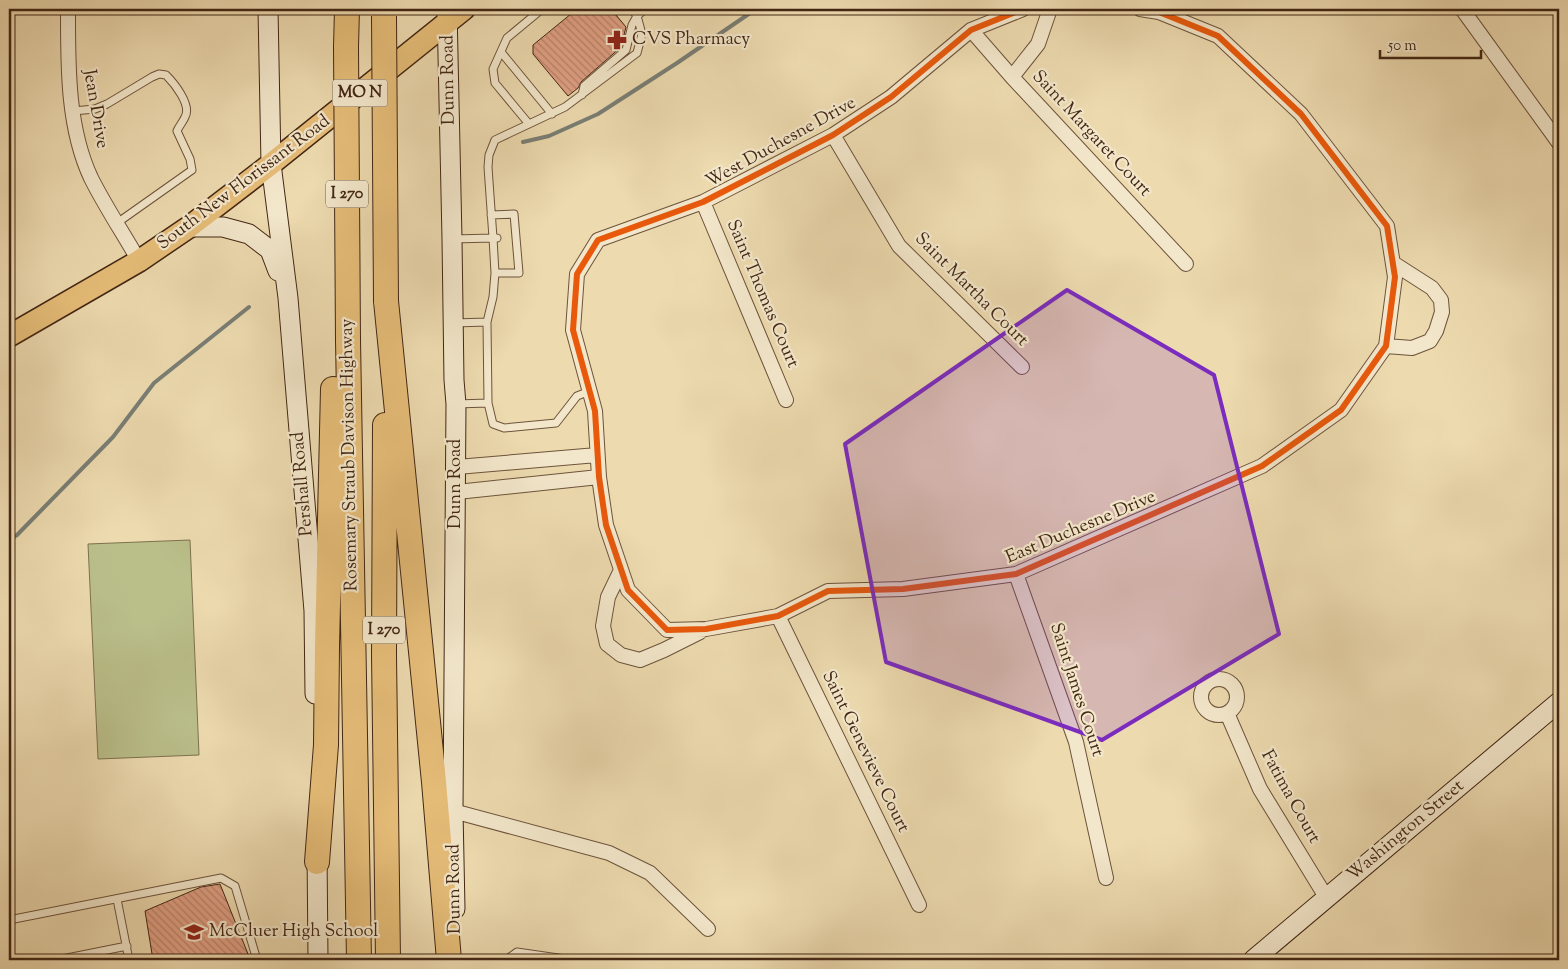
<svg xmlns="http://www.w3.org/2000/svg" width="1568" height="969" viewBox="0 0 1568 969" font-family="'Sorts Mill Goudy',serif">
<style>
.green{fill:#babf8a;stroke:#7e724f}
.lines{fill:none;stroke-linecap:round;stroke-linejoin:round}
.stream{stroke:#797e75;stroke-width:4}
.building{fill:url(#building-back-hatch);stroke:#422614}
.lane-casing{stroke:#6d533b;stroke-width:9}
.street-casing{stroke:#6d533b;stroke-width:16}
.secondary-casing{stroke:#422614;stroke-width:21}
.primary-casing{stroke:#422614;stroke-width:24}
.highway-casing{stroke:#422614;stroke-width:26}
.lane{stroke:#f3e7cb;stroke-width:7}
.street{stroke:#f3e7cb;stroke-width:14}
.secondary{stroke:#f3e7cb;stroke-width:19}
.primary{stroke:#e6bd78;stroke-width:21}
.highway{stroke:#e6bd78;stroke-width:24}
.highway-bridge-casing{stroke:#422614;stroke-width:26;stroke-linecap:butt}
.highway-bridge{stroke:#e6bd78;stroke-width:24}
.cycleway-casing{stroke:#f3e7cb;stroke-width:9}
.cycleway{stroke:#e8590c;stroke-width:6}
.marked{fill:#7b2cbf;fill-opacity:0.2;stroke:#7b2cbf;stroke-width:4;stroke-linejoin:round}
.labels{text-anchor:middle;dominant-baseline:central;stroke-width:4.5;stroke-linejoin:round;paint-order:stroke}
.shield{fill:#f3e7cb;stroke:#77604b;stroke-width:1}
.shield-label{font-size:16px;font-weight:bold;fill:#422614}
.poi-label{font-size:18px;fill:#422614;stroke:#f3e7cb;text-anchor:start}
.street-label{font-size:18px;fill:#422614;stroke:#f3e7cb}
</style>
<defs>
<pattern id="building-back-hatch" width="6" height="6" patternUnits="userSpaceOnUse" patternTransform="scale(1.25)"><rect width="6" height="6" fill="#e1a084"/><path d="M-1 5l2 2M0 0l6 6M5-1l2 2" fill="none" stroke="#b8826b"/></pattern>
</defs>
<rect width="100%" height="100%" fill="#eddaaf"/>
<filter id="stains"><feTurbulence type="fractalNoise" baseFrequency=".004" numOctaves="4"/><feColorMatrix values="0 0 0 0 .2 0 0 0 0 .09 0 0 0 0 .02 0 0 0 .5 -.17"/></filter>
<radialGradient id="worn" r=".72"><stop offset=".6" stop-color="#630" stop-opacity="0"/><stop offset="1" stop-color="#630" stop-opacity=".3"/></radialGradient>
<!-- green -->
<path class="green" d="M190 540 199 755 98 759 88 544Z"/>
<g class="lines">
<!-- stream -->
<path class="stream" d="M523 142 549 136 598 114 677 63 756 9
M9 540 17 535 113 437 154 383 249 307"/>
</g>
<!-- building -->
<path class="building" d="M577 9H611L626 27 621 47 581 82 578 88 568 96 533 54V45Z
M220 884 248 954 228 960H153L145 911 201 887Z"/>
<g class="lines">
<defs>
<path id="lane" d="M501 52 552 114
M582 95 584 86 626 50 632 25 637 16 645 9
M73 111 95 109 107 104 152 77 159 74 166 75C174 83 192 105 185 117 183 122 179 126 177 131L190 159 192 170 117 223
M529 124 495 83 493 69 507 38 542 9
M491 215 514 214 519 273H495L493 238H497
M453 239 493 238 488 167 489 155 495 140 565 107 637 53 642 34 637 16 632 9
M487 322 493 297 495 273
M454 323 487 322 488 403 493 424 504 428 556 423 577 396 590 391
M456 404 488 403
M117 899 129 960
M9 920 221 878 235 886 257 960
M57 960 127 946
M510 960V957L517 952 572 960"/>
<path id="street" d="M68 9C68 64 67 127 91 178 105 206 123 233 139 261
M1023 9 971 30 891 97 833 135 703 202 598 240 577 274 573 330 595 411 599 477 606 525 628 590 667 630 706 629 778 616 828 591 903 589 1016 574 1262 466 1341 410 1386 346 1395 277 1387 226 1301 114 1218 36 1159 12 1140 9
M1462 9 1559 143
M971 30 1012 77 1186 264
M1012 77 1038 44 1050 9
M833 135 899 246 1022 367
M703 202 786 400
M1386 346 1412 348 1430 341 1436 331 1442 312 1441 300 1432 288 1393 263
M457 467 597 455
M457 492 599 477
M621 570 608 597 603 626 607 644 621 655 640 660 664 650 700 632
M1016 574 1076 742 1106 878
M778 616 919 905
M1201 697a18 18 0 1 1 36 0a18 18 0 1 1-36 0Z
M1227 713 1260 789 1326 897
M453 811 609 853 650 873 708 929"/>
<path id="secondary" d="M268 9 271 164 288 298 314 611 315 694
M447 9 452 239 454 380 456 404 453 811 455 909
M189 227H223L249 234 270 250 278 271
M317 849 318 960
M1253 960 1559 702"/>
<path id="primary" d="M9 336 139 261 189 227 271 164 464 9"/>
<path id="highway" d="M346 47 347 9
M386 301 434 782 449 960
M348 340 359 960
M385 425 384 655 388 960
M317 862 326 745 327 647 333 389"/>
</defs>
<!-- lane casing -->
<use href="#lane" class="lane-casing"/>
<!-- street casing -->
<use href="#street" class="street-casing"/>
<!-- secondary casing -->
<use href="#secondary" class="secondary-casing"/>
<!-- primary casing -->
<use href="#primary" class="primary-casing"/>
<!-- highway casing -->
<use href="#highway" class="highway-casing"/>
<!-- lane -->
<use href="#lane" class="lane"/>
<!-- street -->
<use href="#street" class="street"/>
<!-- secondary -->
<use href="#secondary" class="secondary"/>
<!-- primary -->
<use href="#primary" class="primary"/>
<!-- highway -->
<use href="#highway" class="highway"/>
<defs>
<path id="highway-bridge" d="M384 16 386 301
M346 47 348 340"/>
</defs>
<!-- highway-bridge casing -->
<use href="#highway-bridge" class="highway-bridge-casing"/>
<!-- highway-bridge -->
<use href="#highway-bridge" class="highway-bridge"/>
<defs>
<path id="cycleway" d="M1023 9 971 30 891 97 833 135 703 202 598 240 577 274 573 330 595 411 599 477 606 525 628 590 667 630 706 629 778 616 828 591 903 589 1016 574 1262 466 1341 410 1386 346 1395 277 1387 226 1301 114 1218 36 1159 12 1140 9"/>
</defs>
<!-- cycleway casing -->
<use href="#cycleway" class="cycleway-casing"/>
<!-- cycleway -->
<use href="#cycleway" class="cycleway"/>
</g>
<!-- marked area -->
<path class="marked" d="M1067 290 1214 375 1279 634 1102 740 886 662 845 444Z"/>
<!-- icons -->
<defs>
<symbol id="pharmacy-bare" viewBox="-9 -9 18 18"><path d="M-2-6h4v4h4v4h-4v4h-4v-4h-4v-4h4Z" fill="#8f2418" stroke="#f3e7cb" stroke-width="2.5" paint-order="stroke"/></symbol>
<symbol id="school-bare" viewBox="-9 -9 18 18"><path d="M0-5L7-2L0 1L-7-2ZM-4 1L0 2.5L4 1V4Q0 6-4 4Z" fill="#8f2418" stroke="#f3e7cb" stroke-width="2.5" paint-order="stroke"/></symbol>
</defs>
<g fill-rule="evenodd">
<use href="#pharmacy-bare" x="603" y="26" width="28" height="28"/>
<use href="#school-bare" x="180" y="918" width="28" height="28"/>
</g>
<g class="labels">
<!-- shield labels -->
<g class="shield">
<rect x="332.5" y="79.5" width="55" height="27" rx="4"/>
<rect x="326" y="180.5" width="42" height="27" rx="4"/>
<rect x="363" y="616.5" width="42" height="27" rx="4"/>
</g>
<g class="shield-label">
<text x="360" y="93">MO N</text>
<text x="347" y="194">I 270</text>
<text x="384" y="630">I 270</text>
</g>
<!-- poi labels -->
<g class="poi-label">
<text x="632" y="40">CVS Pharmacy</text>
<text x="209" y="932">McCluer High School</text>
</g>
<!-- street labels -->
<g class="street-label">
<text transform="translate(449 80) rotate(-91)">Dunn Road</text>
<text transform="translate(95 109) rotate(80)">Jean Drive</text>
<text transform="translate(1091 134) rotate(47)">Saint Margaret Court</text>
<text transform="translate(781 143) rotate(-29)">West Duchesne Drive</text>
<text transform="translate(244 183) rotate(-37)">South New Florissant Road</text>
<text transform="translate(971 290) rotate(45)">Saint Martha Court</text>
<text transform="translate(762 294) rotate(67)">Saint Thomas Court</text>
<text transform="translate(350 455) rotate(-91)">Rosemary Straub Davison Highway</text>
<text transform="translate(303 484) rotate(-95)">Pershall Road</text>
<text transform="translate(456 484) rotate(-90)">Dunn Road</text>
<text transform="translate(1081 528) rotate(-23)">East Duchesne Drive</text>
<text transform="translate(1076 690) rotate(72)">Saint James Court</text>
<text transform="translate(865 752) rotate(64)">Saint Genevieve Court</text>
<text transform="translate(1290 797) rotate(61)">Fatima Court</text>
<text transform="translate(1406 831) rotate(-40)">Washington Street</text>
<text transform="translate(455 889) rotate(-91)">Dunn Road</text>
</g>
</g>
<!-- margin -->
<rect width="1568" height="969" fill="none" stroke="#eddaaf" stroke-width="30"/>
<rect x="10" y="10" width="1548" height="949" fill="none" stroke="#422614" stroke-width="2.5"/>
<rect x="15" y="15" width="1538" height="939" fill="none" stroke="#422614"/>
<!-- scale -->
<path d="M1380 50v8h101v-8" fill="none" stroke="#422614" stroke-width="2.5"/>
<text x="1388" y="50" font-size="15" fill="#422614" stroke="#f3e7cb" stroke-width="4" paint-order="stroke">50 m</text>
<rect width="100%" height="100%" filter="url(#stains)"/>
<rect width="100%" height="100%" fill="url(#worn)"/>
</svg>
